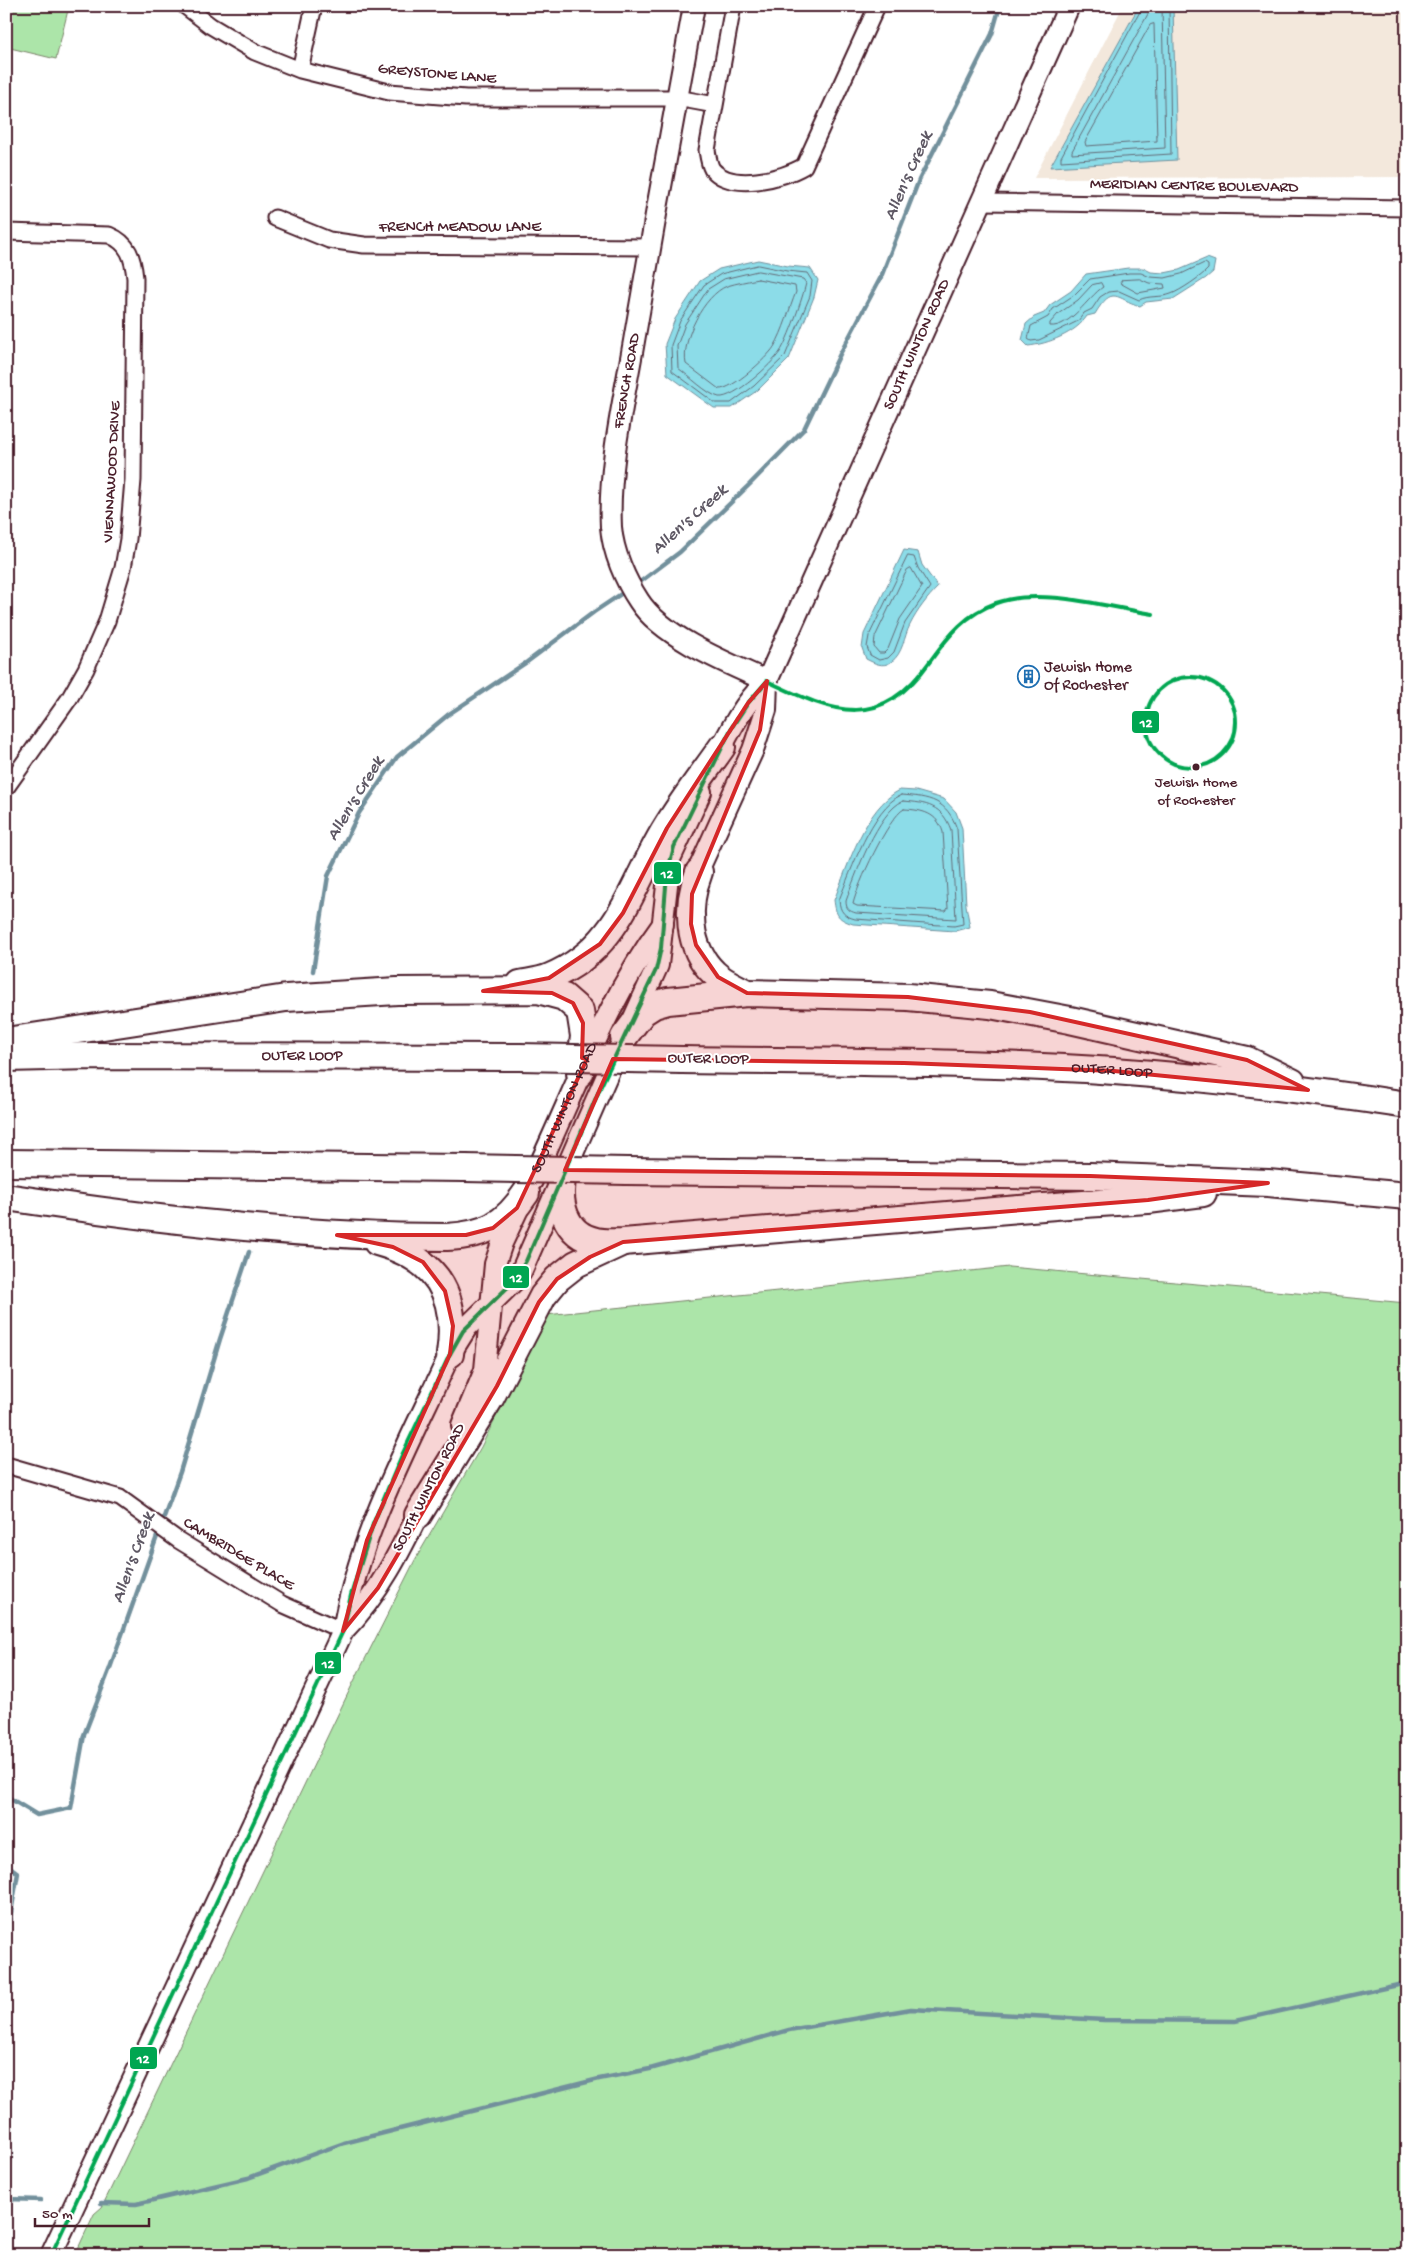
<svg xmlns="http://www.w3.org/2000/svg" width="1413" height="2261" viewBox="0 0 1413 2261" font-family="'Gochi Hand',sans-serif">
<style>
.built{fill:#f3e8dc}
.green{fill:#ace5a9;stroke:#7b826a}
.water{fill:#8cdce8;stroke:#72909c}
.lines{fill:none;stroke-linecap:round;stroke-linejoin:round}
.shore{stroke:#646b77;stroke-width:1}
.stream{stroke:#72909c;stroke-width:4.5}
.street-casing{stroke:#4a1f2b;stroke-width:19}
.secondary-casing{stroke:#4a1f2b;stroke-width:24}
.highway-casing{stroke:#4a1f2b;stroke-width:30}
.street{stroke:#fff;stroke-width:15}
.secondary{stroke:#fff;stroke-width:20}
.highway{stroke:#fff;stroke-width:26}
.highway-bridge-casing{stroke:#4a1f2b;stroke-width:30;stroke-linecap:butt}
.highway-bridge{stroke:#fff;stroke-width:26}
.bus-1-casing{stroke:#fff;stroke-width:8}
.bus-1{stroke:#00a651;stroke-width:4}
.marked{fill:#d62828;fill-opacity:0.2;stroke:#d62828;stroke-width:4;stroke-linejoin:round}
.bus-dot{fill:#4a1f2b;stroke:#fff;stroke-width:2}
.labels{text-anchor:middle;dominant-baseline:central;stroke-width:4;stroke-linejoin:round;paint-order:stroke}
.bus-label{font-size:15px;fill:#4a1f2b;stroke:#fff}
.street-label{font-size:16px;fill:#4a1f2b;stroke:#fff}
.poi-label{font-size:16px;fill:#4a1f2b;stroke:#fff;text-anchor:start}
.water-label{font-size:18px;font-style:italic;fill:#5e5864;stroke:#fff}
.line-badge{stroke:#fff;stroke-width:2}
.badge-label{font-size:14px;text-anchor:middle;font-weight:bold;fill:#fff}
</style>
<rect width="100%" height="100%" fill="#fff"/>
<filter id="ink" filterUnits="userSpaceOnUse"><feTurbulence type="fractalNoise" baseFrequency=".02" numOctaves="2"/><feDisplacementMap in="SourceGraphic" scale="10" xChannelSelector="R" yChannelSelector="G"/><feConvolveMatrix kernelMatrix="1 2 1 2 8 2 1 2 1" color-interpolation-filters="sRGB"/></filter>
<g filter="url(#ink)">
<!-- built -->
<path class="built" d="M1123 6H1407V177L1034 178Z"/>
<!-- green -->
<path class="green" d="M6 6H69L56 59 6 47Z
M1009 1267 1407 1303V2255H75L94 2214 102 2207 353 1683 415 1560 481 1447 546 1315Z"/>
<!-- water -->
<path class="water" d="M1139 6H1173L1177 160 1050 167Z
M1207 258 1215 261 1213 272 1206 278 1173 299 1146 302 1140 306C1116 299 1113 284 1095 314L1087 316C1076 333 1048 344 1028 346L1022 340 1026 324 1034 317 1044 313 1050 305 1071 291 1086 274 1128 268H1143L1151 272 1164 273 1179 270Z
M758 260 788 266 810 268 818 280 814 297 789 359 758 390 732 408H714L667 374 665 344 675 319 700 281 719 269Z
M904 550 918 552 922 565 938 587C927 598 917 611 910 625 904 636 903 654 891 662 883 668 874 663 866 659L862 648 864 634Z
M900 790 916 791 944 799 956 812 962 828 966 905 970 927 955 931 853 924C838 919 836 916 834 900 848 866 865 807 900 790Z"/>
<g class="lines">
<!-- shore -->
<path class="shore" d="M1143 6 1061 157V161L1171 154 1169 6
M1150 6 1148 14 1072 151V154L1165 148 1162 6
M1154 24 1157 141 1086 146 1085 142 1150 25Z
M1205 263 1208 265V269C1202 276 1180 291 1171 294 1161 298 1149 295 1139 300L1119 291 1108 292 1100 297 1092 309 1084 313 1078 321 1039 340 1031 341 1028 339 1031 326 1048 317 1053 309 1074 295 1090 279 1129 273H1141L1150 277 1165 278 1181 274Z
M758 265 787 271 807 273 812 281 810 296 785 356 754 386 731 403H715L672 371 671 345 680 321 704 285 721 274Z
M758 271 803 279 806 283C803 297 788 340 780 352 772 364 734 399 719 397 708 395 688 375 678 368L677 346 685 324 708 289 724 279Z
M758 279 795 286 796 292C789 309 784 330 774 347 767 358 732 390 719 389L686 364C681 340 704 295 727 286 737 283 748 281 758 279Z
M1140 279 1149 283 1164 284 1165 288 1138 293 1120 283 1122 280Z
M1101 283 1103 287C1088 297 1070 328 1050 326V323L1058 314 1078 300 1092 285Z
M908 556 914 557 918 568 930 587 905 623 894 652 888 658 879 660 870 655 867 647 869 636Z
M911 568 922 587 900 619 888 649 884 653H879L874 647 875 637 907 570Z
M901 795C930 797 947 800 957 829L963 924 954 926 855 919C844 916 840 912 839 900 851 871 872 808 901 795Z
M903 801C927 803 942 805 951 830L956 919 856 913C849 911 846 909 846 901 855 876 878 811 903 801Z
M904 809C923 810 937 813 943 832L948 908 946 911 857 906 853 904C857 886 888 817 904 809Z"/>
<!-- stream -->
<path class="stream" d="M636 585 680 552 750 484 804 429 840 354 881 277 919 180 992 34 1000 6
M313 971 328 876 359 813 397 757 449 714 527 662 594 612 627 590
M6 1796 37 1815 71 1808 84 1735 110 1668 180 1472 220 1339 249 1252
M6 1864 18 1873 6 1940
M6 2131 11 2153 6 2203
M8 2199 41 2200
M101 2203 136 2204 248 2178 344 2143 599 2079 650 2069 789 2030 911 2009 1104 2020 1235 2021 1407 1983"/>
<defs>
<path id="street" d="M185 6 211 26 255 52 300 70 389 92 466 98H677L715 105
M733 6 707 150C708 156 709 164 712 169 731 192 782 179 804 166L877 6
M300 70 314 6
M981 202 1407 208
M275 218 329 240 364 245 650 247
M6 232 109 235C129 243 133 258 135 278L133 480 128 539 123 568 107 621 86 669 69 699 6 788
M6 1465 120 1498 178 1540 282 1604 343 1631"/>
<g id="secondary">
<path d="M694 6C673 118 653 229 634 341 624 400 608 466 611 527 613 552 625 580 639 601 662 637 729 664 767 681"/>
<path id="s1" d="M716 759C729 731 744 703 767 681L1069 6"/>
<path d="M692 884 753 750 766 710 767 681"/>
<path d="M633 1020 658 965 670 859 701 792"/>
<path id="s2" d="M532 1181C574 1094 605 1002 663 924"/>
<path d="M462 1425 485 1370 495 1264 502 1243 518 1209"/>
<path d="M343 1631C379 1595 402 1548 424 1502"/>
<path d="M51 2255 343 1631C359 1533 409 1444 450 1354L467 1327 513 1282 521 1272 619 1048"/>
</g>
<g id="highway">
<path d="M699 872C686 905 687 948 714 973 723 982 736 987 747 993"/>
<path d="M520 984C530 982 541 981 550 977 616 949 628 895 660 838 678 806 701 777 722 747"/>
<path d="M624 1037 643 1012 654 1005 668 1001 747 993 908 997 990 1005 1070 1020 1247 1060 1292 1082"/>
<path d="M6 1041 286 998 397 991 538 990 564 997 580 1011 584 1036 580 1073"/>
<path id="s3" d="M6 1058 91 1056 519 1057"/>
<path id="s4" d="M682 1060C826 1062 970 1061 1114 1071 1212 1078 1310 1090 1407 1105"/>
<path d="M6 1163 465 1168"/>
<path d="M627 1171 1090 1176 1268 1183 1407 1196"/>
<path d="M563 1175C557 1202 564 1235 596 1241 604 1243 614 1242 623 1242L1068 1205 1148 1200 1203 1193"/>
<path d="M6 1197C152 1219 300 1237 447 1237 485 1235 505 1225 526 1193"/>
<path d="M377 1242C436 1258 459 1294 450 1354"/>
<path d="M418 1515 491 1397 543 1296 557 1279 576 1264 619 1244"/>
</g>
</defs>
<!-- street casing -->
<use href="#street" class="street-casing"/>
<!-- secondary casing -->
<use href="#secondary" class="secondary-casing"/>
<!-- highway casing -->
<use href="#highway" class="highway-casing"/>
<!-- street -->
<use href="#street" class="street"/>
<!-- secondary -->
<use href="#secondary" class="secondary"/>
<!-- highway -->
<use href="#highway" class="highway"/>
<defs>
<path id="highway-bridge" d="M519 1057 682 1060
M465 1168 627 1171"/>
</defs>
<!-- highway-bridge casing -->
<use href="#highway-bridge" class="highway-bridge-casing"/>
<!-- highway-bridge -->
<use href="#highway-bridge" class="highway-bridge"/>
<defs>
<path id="bus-1" d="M1146 722a45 45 0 1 1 90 0a45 45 0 1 1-90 0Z
M767 681C836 714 880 732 931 660 949 635 966 614 996 603 1040 587 1107 607 1153 614
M51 2255 343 1631 351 1595 373 1524 402 1455 450 1354 463 1331 513 1282 526 1261 601 1086 656 970 661 948 667 874 674 847 732 727 748 703 767 681"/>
</defs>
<!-- bus-1 casing -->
<use href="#bus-1" class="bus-1-casing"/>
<!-- bus-1 -->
<use href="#bus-1" class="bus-1"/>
</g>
</g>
<!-- marked area -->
<path class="marked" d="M767 681 760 730 692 894 691 924 696 945 718 977 747 993 908 997 1030 1012 1247 1060 1308 1090 1114 1071 904 1063 613 1059 565 1170 1090 1176 1268 1183 1148 1200 623 1242 590 1257 557 1279 539 1302 497 1386 378 1588 343 1631 367 1540 450 1354 453 1326 445 1291 423 1262 393 1247 337 1235H466L493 1228 517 1208 587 1059 582 1058 583 1023 573 1003 552 993 483 991 549 978 600 944 623 913 667 828 748 703Z"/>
<!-- icons -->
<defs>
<symbol id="building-ring" viewBox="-11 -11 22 22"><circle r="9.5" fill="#fff" stroke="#1f6fb2" stroke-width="1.5"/><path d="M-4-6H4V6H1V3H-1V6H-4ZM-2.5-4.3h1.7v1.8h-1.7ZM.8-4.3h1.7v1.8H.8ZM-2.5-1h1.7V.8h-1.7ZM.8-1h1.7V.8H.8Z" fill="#1f6fb2"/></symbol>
</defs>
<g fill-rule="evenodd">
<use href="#building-ring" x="1016" y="664" width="25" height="25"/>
</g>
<!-- markers -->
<circle class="bus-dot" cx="1196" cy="767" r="4.5"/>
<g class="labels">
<!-- bus labels -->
<g class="bus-label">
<text x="1196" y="783">Jewish Home<tspan x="1196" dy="18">of Rochester</tspan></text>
</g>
<!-- street labels -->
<g class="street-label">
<text transform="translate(437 75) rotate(5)">GREYSTONE LANE</text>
<text transform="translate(1194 187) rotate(1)">MERIDIAN CENTRE BOULEVARD</text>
<text x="460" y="228">FRENCH MEADOW LANE</text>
<text stroke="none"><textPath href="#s1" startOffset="462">SOUTH WINTON ROAD</textPath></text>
<text transform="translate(628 381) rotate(-80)">FRENCH ROAD</text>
<text transform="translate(113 472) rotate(-87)">VIENNAWOOD DRIVE</text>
<text stroke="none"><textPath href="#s3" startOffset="296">OUTER LOOP</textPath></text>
<text transform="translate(708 1060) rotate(1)">OUTER LOOP</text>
<text stroke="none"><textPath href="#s4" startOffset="430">OUTER LOOP</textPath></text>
<text stroke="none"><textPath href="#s2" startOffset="80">SOUTH WINTON ROAD</textPath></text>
<text transform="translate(430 1488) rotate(-63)">SOUTH WINTON ROAD</text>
<text transform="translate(238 1555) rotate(31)">CAMBRIDGE PLACE</text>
</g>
<!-- poi labels -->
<g class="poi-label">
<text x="1044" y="668">Jewish Home<tspan x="1044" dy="18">Of Rochester</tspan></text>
</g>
<!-- water labels -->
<g class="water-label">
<text transform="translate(909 176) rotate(-66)">Allen's Creek</text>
<text transform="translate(690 520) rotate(-42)">Allen's Creek</text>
<text transform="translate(356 799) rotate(-59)">Allen's Creek</text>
<text transform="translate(134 1558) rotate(-70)">Allen's Creek</text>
</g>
</g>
<g class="line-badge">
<rect x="1131" y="710" width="29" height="24" rx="5" fill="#00a651"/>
<rect x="653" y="861" width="29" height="24" rx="5" fill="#00a651"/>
<rect x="502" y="1265" width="28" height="24" rx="5" fill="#00a651"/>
<rect x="314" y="1651" width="28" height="24" rx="5" fill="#00a651"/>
<rect x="129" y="2046" width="29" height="24" rx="5" fill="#00a651"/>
</g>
<g class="badge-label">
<text x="1146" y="727">12</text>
<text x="667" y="878">12</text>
<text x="516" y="1282">12</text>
<text x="328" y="1668">12</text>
<text x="143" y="2063">12</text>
</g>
<!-- margin -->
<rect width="1413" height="2261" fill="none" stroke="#fff" stroke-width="25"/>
<rect x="12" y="12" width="1388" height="2236" fill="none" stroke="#4a1f2b" stroke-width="2" filter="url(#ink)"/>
<!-- scale -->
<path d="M35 2218v8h114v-8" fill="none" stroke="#4a1f2b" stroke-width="2.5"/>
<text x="42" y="2218" font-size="15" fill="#4a1f2b" stroke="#ffffff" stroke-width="4" paint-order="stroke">50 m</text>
</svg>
